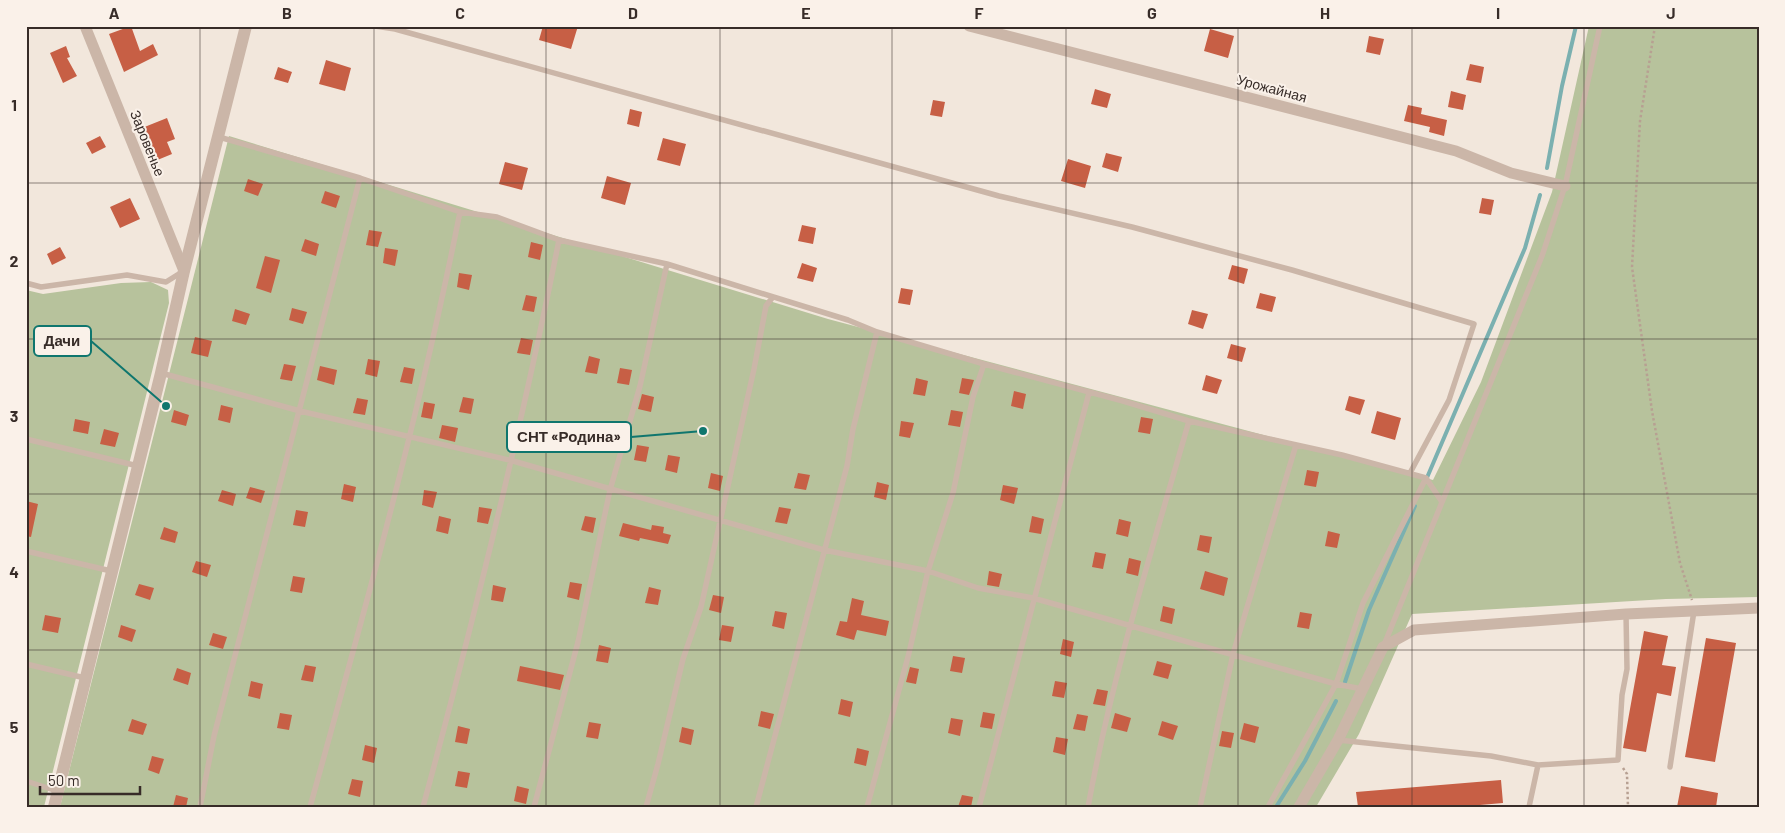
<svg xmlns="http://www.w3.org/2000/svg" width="1785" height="833" viewBox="0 0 1785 833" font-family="Barlow,sans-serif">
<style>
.green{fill:#b7c29c}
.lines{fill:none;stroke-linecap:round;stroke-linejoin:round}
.stream{stroke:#7bb0b0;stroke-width:4}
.building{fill:#c75f45}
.path{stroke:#b7a092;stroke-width:2.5;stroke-dasharray:2.5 2.5;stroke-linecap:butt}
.service{stroke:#cbb6a8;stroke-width:5.5}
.minor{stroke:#cbb6a8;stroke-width:11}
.tertiary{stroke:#cbb6a8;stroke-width:12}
.grid{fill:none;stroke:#372c28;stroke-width:1;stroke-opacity:0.55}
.labels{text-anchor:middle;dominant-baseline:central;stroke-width:4;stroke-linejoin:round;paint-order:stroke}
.street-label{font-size:14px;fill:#372c28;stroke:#faf1e9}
.leader{fill:none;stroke:#0f766e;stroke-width:2}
.callout-dot{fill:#0f766e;stroke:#faf1e9;stroke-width:2}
.callout{fill:#faf1e9;stroke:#0f766e;stroke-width:2}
.callout-label{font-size:15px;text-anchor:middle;font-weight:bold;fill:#372c28}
.neatline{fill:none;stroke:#372c28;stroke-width:2}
.grid-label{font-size:16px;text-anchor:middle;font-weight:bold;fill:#372c28}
</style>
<rect width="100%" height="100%" fill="#f2e7dc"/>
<!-- green -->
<path class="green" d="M1589 26H1759V597L1666 599 1412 614 1359 734 1316 807H60L229 136 828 319 1433 480 1481 382 1552 192Z
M151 282 168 290 169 303 44 807H26V290L43 294 121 283Z"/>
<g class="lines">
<!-- stream -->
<path class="stream" d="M1547 168 1562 86 1576 26
M1426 480 1525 248 1540 195
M1345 682 1369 610 1415 506
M1276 807 1305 761 1336 701"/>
</g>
<!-- building -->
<path class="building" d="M131 26 140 51 153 44 158 55 124 72 109 34Z
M543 26H578L571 49 539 40Z
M1210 29 1234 36 1228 58 1204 51Z
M1369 36 1384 39 1380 55 1366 52Z
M66 46 70 57 67 58 77 76 63 83 50 53Z
M326 60 351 68 345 91 319 84Z
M1470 64 1484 67 1481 83 1466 80Z
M278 67 292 72 288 83 274 79Z
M1095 89 1111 94 1107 108 1091 104Z
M1451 91 1466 95 1463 110 1448 107Z
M933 100 945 102 942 117 930 115Z
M1408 105 1422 108 1421 114 1447 120 1444 136 1429 132 1430 127 1404 121Z
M630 109 642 112 639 127 627 124Z
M167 118 175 139 167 142 172 154 155 161 142 128Z
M100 136 106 147 92 154 86 143Z
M663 138 686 144 680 166 657 160Z
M1106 153 1122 157 1118 172 1102 167Z
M1068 159 1091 166 1085 188 1061 181Z
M505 162 528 168 522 190 499 184Z
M607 176 631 183 625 205 601 198Z
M248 179 263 184 258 196 244 191Z
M325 191 340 196 336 208 321 203Z
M130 198 140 219 120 228 110 207Z
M1482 198 1494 200 1491 215 1479 213Z
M802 225 816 228 813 244 798 241Z
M369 230 382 232 378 247 366 245Z
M305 239 319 244 316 256 301 251Z
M531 242 543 245 540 260 528 257Z
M60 247 66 258 52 265 47 254Z
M385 248 398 250 395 266 383 263Z
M265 256 280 260 271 293 256 288Z
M802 263 817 268 813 282 797 278Z
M1232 265 1248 269 1244 284 1228 279Z
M459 273 472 275 469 290 457 287Z
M901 288 913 290 910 305 898 303Z
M1260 293 1276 297 1272 312 1256 308Z
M526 295 537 297 534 312 522 310Z
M292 308 307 312 303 324 289 320Z
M235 309 250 314 246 325 232 321Z
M1192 310 1208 314 1203 329 1188 324Z
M195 337 212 341 208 357 191 353Z
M521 338 533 340 530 355 517 353Z
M1231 344 1246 348 1242 362 1227 358Z
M589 356 600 359 597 374 585 372Z
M368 359 380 361 377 377 365 374Z
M284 364 296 366 292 381 280 379Z
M320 366 337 370 334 385 317 380Z
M404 367 415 369 412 384 400 382Z
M620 368 632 370 629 385 617 383Z
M1206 375 1222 380 1217 394 1202 390Z
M916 378 928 381 925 396 913 394Z
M962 378 974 380 969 395 959 393Z
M1014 391 1026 394 1023 409 1011 406Z
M642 394 654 397 651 412 638 409Z
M1349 396 1365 400 1360 415 1345 410Z
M463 397 474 399 471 414 459 412Z
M357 398 368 400 365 415 353 413Z
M424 402 435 404 432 419 421 417Z
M221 405 233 408 230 423 218 420Z
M174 410 189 415 186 426 171 422Z
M951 410 963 412 960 427 948 425Z
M1377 411 1401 418 1395 440 1371 433Z
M1141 417 1153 419 1150 434 1138 432Z
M75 419 90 422 88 434 73 431Z
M901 421 914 423 910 438 899 436Z
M442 425 458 428 455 442 439 438Z
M104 429 119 433 115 447 100 444Z
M573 434 586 437 583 452 570 450Z
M637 445 649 447 646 462 634 460Z
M668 455 680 457 677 473 665 470Z
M1307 470 1319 472 1316 487 1304 485Z
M711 473 723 476 720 491 708 488Z
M798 473 810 475 806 490 794 488Z
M877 482 889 485 886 500 874 497Z
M344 484 356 487 353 502 341 499Z
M1003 485 1018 488 1014 504 1000 500Z
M250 487 265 491 261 503 246 498Z
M222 490 236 494 233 506 218 501Z
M424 490 437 492 433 508 422 505Z
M26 501 38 504 31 537 26 536Z
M479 507 492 509 488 524 477 522Z
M779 507 791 509 787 524 775 522Z
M296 510 308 512 305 527 293 525Z
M439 516 451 519 448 534 436 531Z
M585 516 596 518 593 533 581 530Z
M1032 516 1044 519 1041 534 1029 532Z
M1119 519 1131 522 1128 537 1116 534Z
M623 523 651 530 652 525 664 527 663 533 671 535 668 544 640 538 639 541 619 536Z
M164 527 178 532 175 543 160 539Z
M1328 531 1340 534 1337 548 1325 546Z
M1200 535 1212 537 1209 553 1197 550Z
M1095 552 1106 554 1103 569 1092 567Z
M1129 558 1141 561 1138 576 1126 573Z
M196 561 211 565 207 577 192 572Z
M989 571 1002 574 999 587 987 585Z
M1205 571 1228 578 1224 596 1200 589Z
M293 576 305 578 302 593 290 591Z
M570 582 582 584 579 600 567 597Z
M139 584 154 588 150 600 135 595Z
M493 585 506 588 503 602 491 600Z
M649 587 661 590 658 605 645 603Z
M713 595 724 597 721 613 709 610Z
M852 598 864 601 861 615 889 621 886 636 857 630 854 640 836 635 840 621 847 622Z
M1163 606 1175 609 1172 624 1160 621Z
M775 611 787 613 784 629 772 626Z
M1300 612 1312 614 1309 629 1297 627Z
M45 615 61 618 58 633 42 630Z
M121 625 136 630 132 642 118 637Z
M722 625 734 627 731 642 719 640Z
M1644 631 1668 636 1662 665 1676 667 1671 696 1657 693 1646 752 1623 748Z
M213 633 227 637 223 649 209 645Z
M1706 638 1736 643 1715 762 1685 757Z
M1063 639 1074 642 1071 657 1060 654Z
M599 645 611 648 608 663 596 661Z
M953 656 965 658 962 673 950 671Z
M1157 661 1172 665 1168 679 1153 675Z
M305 665 316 667 313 682 301 680Z
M520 666 564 675 560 690 517 681Z
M910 667 919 669 916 684 906 682Z
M177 668 191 673 188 685 173 680Z
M251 681 263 684 260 699 248 696Z
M1055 681 1067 683 1064 698 1052 696Z
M1097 689 1108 691 1105 706 1093 704Z
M841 699 853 702 850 717 838 714Z
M761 711 774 714 770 729 758 726Z
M983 712 995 714 992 729 980 727Z
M280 713 292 715 289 730 277 728Z
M1115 713 1131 718 1127 732 1111 728Z
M1077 714 1088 716 1085 731 1073 729Z
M951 718 963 720 960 736 948 733Z
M132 719 147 724 143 735 128 731Z
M1162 721 1178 726 1173 740 1158 735Z
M589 722 601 724 598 739 586 737Z
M1244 723 1259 727 1255 743 1240 739Z
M458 726 470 729 467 744 455 742Z
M682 727 694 730 691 745 679 742Z
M1222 731 1234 733 1231 748 1219 746Z
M1056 737 1068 739 1065 755 1053 752Z
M365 745 377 748 374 763 362 760Z
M857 748 869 751 866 766 854 763Z
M152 756 164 759 159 774 148 770Z
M458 771 470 773 467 788 455 786Z
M352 779 363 781 360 797 348 794Z
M1501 780 1503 803 1457 807H1358L1356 792Z
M517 786 529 789 526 804 514 801Z
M1681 786 1718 793 1716 807H1677Z
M176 795 188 798 186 807H173Z
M962 795 973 797 971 807H958Z"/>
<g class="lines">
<!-- path -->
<path class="path" d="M1655 26 1640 121 1632 267 1652 411 1680 563 1692 600
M1623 768 1627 774 1628 807"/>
<!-- service -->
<path class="service" d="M375 26 395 29 999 196 1132 227 1292 270 1474 324 1449 400 1410 473
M219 137 360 178 460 212 497 217 559 240 667 264 848 320 877 332 984 364 1123 401 1189 421 1342 455 1426 478 1442 502
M26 283 41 287 127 275 166 282 182 272
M161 373 300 411 513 461 824 550 928 571 978 588 1033 598 1336 684 1362 689
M26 439 138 466
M26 551 111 571
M1384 645 1542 256 1565 186 1600 26
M26 664 85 678
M1338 740 1491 756 1538 765 1618 760 1622 695 1627 669 1626 614
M1670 767 1694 611
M26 781 57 791
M200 807 214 736 360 178
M310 807C365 610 420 413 460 212
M423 807C474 619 521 431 559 240
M534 807 578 642 610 490 640 386 667 264
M646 807 658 764 683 659 701 607 754 369 766 306 772 298
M756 807 847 466 853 429 877 332
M867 807 908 657 928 571 953 493 973 397 984 364
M979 807 1089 393
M1088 807C1112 676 1152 550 1189 421
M1200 807 1233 654 1296 445
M1268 807 1336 684 1363 603 1426 478
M1529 807 1538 765"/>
<!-- minor -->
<path class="minor" d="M85 26 184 271
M969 26 1456 151 1511 173 1565 186
M1299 807 1338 740 1383 647 1414 630 1626 614 1759 608"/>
<!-- tertiary -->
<path class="tertiary" d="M54 807 161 373 184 271 246 26"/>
</g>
<!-- grid -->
<path class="grid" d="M200 26V807M374 26V807M546 26V807M720 26V807M892 26V807M1066 26V807M1238 26V807M1412 26V807M1584 26V807M26 183H1759M26 339H1759M26 494H1759M26 650H1759"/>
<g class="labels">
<!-- street labels -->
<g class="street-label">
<text transform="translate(1272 88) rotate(15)">Урожайная</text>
<text transform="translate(148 143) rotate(68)">Заровенье</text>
</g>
</g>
<!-- callouts -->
<path class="leader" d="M166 406L91 341M703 431L631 437"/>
<g class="callout-dot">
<circle cx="166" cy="406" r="5"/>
<circle cx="703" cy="431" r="5"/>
</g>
<g class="callout">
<rect x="34" y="326" width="57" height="30" rx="5"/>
<rect x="507" y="422" width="124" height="30" rx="5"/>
</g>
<g class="callout-label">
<text x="62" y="346">Дачи</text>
<text x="569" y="442">СНТ «Родина»</text>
</g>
<!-- border -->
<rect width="1785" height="833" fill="none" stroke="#faf1e9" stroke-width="55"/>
<!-- scale -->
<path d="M40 786v8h100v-8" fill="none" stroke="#372c28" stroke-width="2.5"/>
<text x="48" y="786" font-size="15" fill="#372c28" stroke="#faf1e9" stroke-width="4" paint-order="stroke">50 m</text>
<rect x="28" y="28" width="1730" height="778" class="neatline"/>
<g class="grid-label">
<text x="114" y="19">A</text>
<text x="287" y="19">B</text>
<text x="460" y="19">C</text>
<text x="633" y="19">D</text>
<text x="806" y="19">E</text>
<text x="979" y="19">F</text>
<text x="1152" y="19">G</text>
<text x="1325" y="19">H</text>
<text x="1498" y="19">I</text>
<text x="1671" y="19">J</text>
<text x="14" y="111">1</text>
<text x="14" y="267">2</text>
<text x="14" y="422">3</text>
<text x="14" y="578">4</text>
<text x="14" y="733">5</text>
</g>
</svg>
